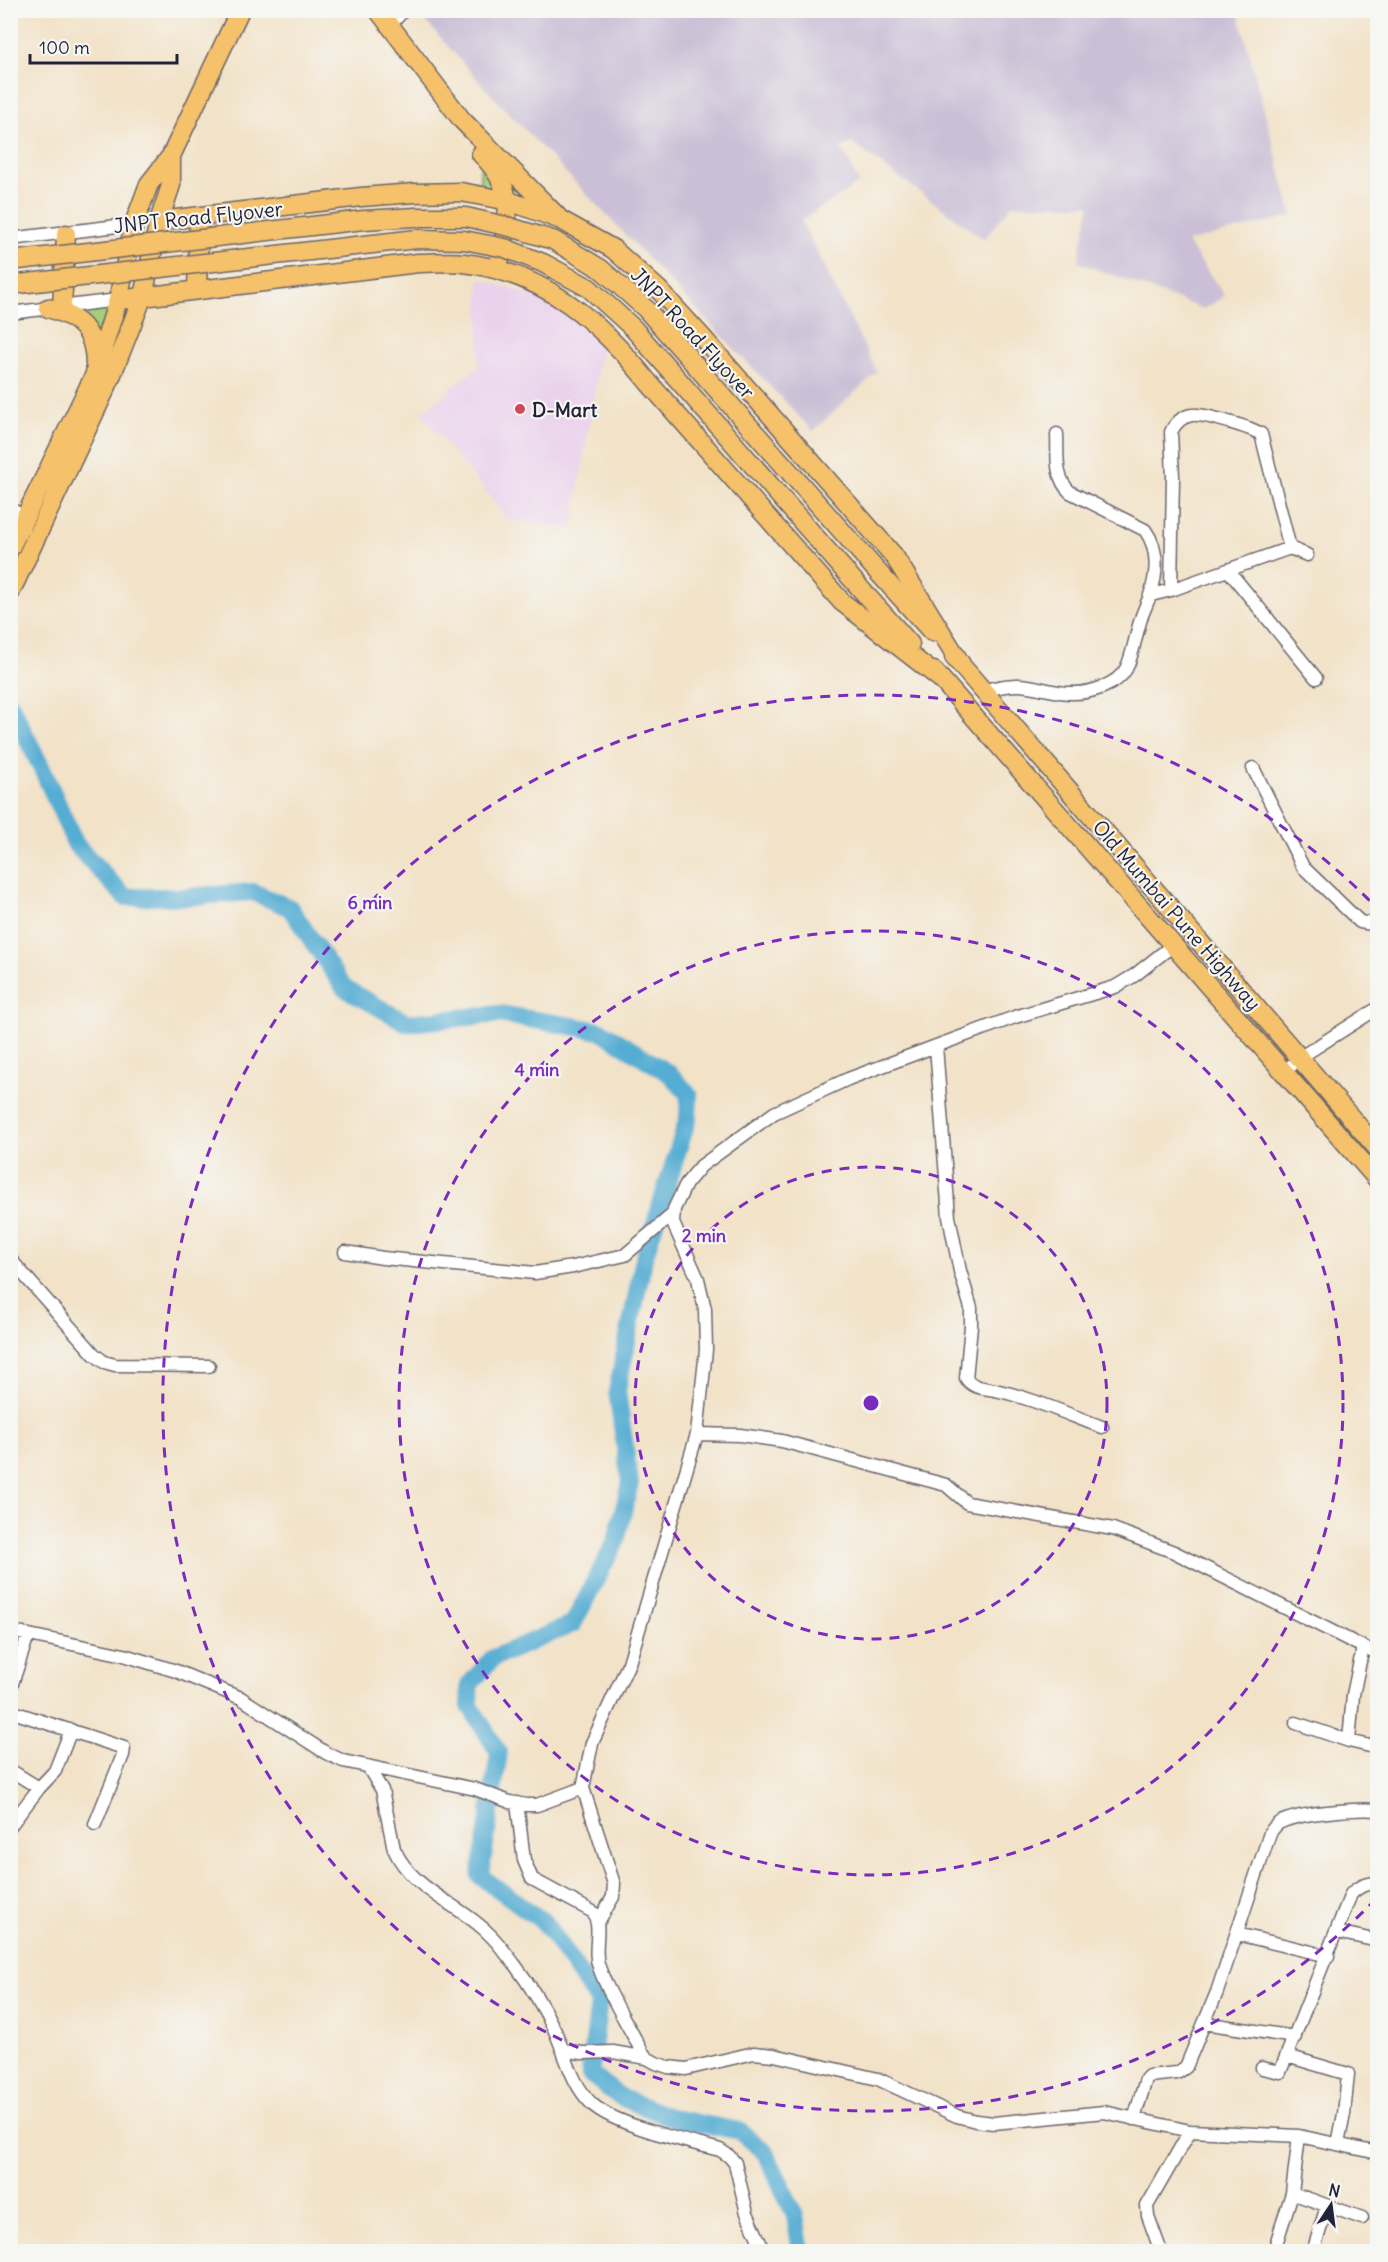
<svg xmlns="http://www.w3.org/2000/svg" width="1388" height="2262" viewBox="0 0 1388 2262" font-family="Delius,sans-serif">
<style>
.built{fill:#ead1ec}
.industrial{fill:#cabfd6}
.green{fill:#a5cf7a;stroke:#64785a;stroke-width:1.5}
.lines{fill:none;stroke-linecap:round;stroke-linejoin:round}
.river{stroke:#57add3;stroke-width:18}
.minor-casing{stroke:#6b656c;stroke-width:15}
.highway-casing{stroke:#6b656c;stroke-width:21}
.minor{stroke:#fff;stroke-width:12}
.highway{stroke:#f5c16b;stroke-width:18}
.highway-bridge-casing{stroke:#6b656c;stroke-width:21;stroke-linecap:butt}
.highway-bridge{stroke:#f5c16b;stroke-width:18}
.ring{fill:none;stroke:#7b2cbf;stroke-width:3;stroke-dasharray:10 8}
.poi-dot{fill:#d1495b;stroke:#f6f6f2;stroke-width:2}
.labels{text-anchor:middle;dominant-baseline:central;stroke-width:4.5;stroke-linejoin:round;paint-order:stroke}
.street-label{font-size:20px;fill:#22223b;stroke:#f6f6f2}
.poi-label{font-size:20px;font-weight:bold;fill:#22223b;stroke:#f6f6f2;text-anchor:start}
.centre{fill:#7b2cbf;stroke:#f6f6f2;stroke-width:3}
.ring-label{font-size:18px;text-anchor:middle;font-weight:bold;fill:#7b2cbf;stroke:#f6f6f2;stroke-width:4.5;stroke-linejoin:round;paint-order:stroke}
</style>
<rect width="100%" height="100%" fill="#f6f6f2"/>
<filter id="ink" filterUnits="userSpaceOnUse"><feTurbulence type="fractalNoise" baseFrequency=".0167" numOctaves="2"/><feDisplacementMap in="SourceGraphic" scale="12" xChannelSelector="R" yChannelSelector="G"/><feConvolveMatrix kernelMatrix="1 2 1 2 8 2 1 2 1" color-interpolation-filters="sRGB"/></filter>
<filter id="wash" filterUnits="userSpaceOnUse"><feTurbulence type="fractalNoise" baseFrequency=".008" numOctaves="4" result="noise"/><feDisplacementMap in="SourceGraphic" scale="24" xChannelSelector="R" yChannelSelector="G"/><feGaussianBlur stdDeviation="1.35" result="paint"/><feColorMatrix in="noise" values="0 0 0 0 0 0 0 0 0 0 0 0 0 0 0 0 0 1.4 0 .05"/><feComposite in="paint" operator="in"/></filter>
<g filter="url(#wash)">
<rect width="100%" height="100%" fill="#f2e2c7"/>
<!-- built -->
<path class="built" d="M479 278 548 301 602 346 572 529 508 519 421 413 479 366Z"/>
<!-- industrial -->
<path class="industrial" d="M428 10 1238 11 1292 216 1187 242 1225 296 1203 309 1078 262 1090 205H1012L984 239 852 143 841 147 859 183 801 221 877 372 813 431 483 86 422 17Z"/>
<!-- green -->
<path class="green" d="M479 143 534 202 479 187 481 164Z
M134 304 101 356 77 311Z"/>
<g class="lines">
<!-- river -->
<path class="river" d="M10 704 44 773 76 845 125 897H184L253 892 290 908 344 988 407 1023 499 1014 601 1031 670 1074 689 1095 688 1118 644 1258 617 1391 630 1483 616 1541 573 1624 493 1658 469 1685 470 1706 499 1753 480 1876 544 1922 599 2002 590 2074 620 2097 672 2118 740 2131 766 2153 795 2216 801 2252"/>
</g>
</g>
<g filter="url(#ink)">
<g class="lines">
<defs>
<path id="minor" d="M390 25 404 10
M10 239 134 224
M10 313 118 300
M10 509 26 517
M1228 570 1316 678
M1171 590 1173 477 1171 432C1175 423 1183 416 1192 415 1202 413 1252 428 1261 434L1290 548
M1151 595 1171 590 1290 548 1307 555
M983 690C995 688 1008 684 1020 685 1038 686 1056 694 1074 693 1091 693 1117 685 1126 669 1135 651 1136 627 1145 608 1156 584 1162 553 1145 530L1070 492C1054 477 1058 455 1057 434
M1253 768 1303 867 1360 922 1378 925
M936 1046 949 1217 960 1271 971 1308V1326L966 1378C972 1388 984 1388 995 1390 1032 1398 1067 1414 1102 1427
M1284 1073 1299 1058 1378 1008
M345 1252 383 1258 535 1273 573 1267 625 1255 672 1215
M10 1259 94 1354 104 1362 115 1365 209 1366
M697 1434 740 1435 782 1441 946 1485 967 1503 1113 1529 1174 1552 1363 1647 1378 1653
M10 1631 124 1655 176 1671 241 1698 326 1753 343 1761 475 1789 510 1802 526 1805H537L583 1788 592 1743 629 1663 697 1434 706 1350 705 1309 698 1279 673 1223 674 1209 686 1184 701 1166 774 1113 848 1079 936 1046 1015 1017 1115 987 1135 975 1173 945
M10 1690 28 1635
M10 1711 124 1748 123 1755 95 1824
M1296 1723 1349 1741 1378 1748
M1349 1741 1353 1695 1363 1647
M368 1767 382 1790 394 1849C413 1891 458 1903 488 1933 498 1942 506 1954 515 1965 530 1985 544 2008 555 2031 566 2056 572 2085 592 2104 616 2126 687 2141 720 2150L729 2156 735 2163 747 2213 764 2252
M10 1770 39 1788
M583 1788 614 1884 613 1897 597 1924
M517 1803 524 1860 532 1879 593 1912C603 1928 592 1950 599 1967 608 1994 629 2026 642 2052L647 2058 656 2063 668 2067 686 2069 754 2053 774 2055 878 2079 957 2116 976 2121 994 2123 1104 2112 1190 2131 1299 2136 1378 2153
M10 1826 39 1788 55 1771 71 1730
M1337 1932 1378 1941
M1237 1934 1328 1956
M1204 2023 1295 2037
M563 2050 582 2053 613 2052 647 2058
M1287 2056 1348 2074 1344 2114 1338 2144
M1262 2068 1280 2072 1351 1894C1359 1886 1366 1883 1378 1883
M1134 2119 1146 2079 1149 2076 1177 2073 1186 2067 1217 1992 1270 1833C1272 1830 1276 1825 1279 1823 1297 1813 1357 1808 1378 1810
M1292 2193 1362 2218
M1276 2244 1292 2193 1299 2136
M1160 2249 1148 2216 1147 2206 1190 2131
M1313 2252 1327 2206"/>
<path id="highway" d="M378 10 462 120 558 217
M481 154C521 193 506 221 498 270
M159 221 361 197 415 193 461 192 509 201 561 220 613 249 659 290 702 337 894 556 961 664
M197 290 199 224
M118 300 418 263C433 263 449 261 464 263 546 273 600 322 649 383L842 602 942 680
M62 307 66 234
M48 308C80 317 95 331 95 365
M10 548 94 376 118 300 134 224 149 184 171 156 240 10
M877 571 932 632
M859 587 910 644
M10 593 109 382 143 296 159 221 171 185V156
M954 657 1378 1149
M934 671 1378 1180"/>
</defs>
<!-- minor casing -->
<use href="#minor" class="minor-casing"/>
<!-- highway casing -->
<use href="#highway" class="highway-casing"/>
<!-- minor -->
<use href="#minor" class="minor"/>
<!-- highway -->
<use href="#highway" class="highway"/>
<defs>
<path id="highway-bridge" d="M10 261 364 220 416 217H466L510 227 553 240 601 269 646 309 877 571
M10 285 417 239 464 240 505 248 543 263 589 288 633 328 859 587"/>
</defs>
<!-- highway-bridge casing -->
<use href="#highway-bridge" class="highway-bridge-casing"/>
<!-- highway-bridge -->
<use href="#highway-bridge" class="highway-bridge"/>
</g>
</g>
<!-- distance rings -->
<g class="ring">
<circle cx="871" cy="1403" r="236"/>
<circle cx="871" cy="1403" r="472"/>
<path d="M1376 1899A708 708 0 1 1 1376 907"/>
</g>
<!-- markers -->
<circle class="poi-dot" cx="520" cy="409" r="6"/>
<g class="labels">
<!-- street labels -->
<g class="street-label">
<text transform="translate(198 217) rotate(-6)">JNPT Road Flyover</text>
<text transform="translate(693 333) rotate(47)">JNPT Road Flyover</text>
<text transform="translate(1177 915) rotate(49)">Old Mumbai Pune Highway</text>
</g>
<!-- poi labels -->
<g class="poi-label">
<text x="532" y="409">D-Mart</text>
</g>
</g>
<circle cx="871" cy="1403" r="9" class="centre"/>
<g class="ring-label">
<text x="370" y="909">6 min</text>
<text x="537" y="1076">4 min</text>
<text x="704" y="1242">2 min</text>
</g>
<!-- margin -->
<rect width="1388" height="2262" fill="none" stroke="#f6f6f2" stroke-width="36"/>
<!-- north arrow -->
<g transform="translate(1331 2205) rotate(13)" stroke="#f6f6f2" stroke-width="4.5" paint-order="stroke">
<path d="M0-4.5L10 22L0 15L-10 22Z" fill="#22223b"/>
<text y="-9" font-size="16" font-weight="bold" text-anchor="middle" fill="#22223b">N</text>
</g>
<!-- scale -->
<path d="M30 54v9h147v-9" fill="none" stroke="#22223b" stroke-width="3"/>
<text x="39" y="54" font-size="18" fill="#22223b" stroke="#f6f6f2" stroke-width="4.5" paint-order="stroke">100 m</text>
</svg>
